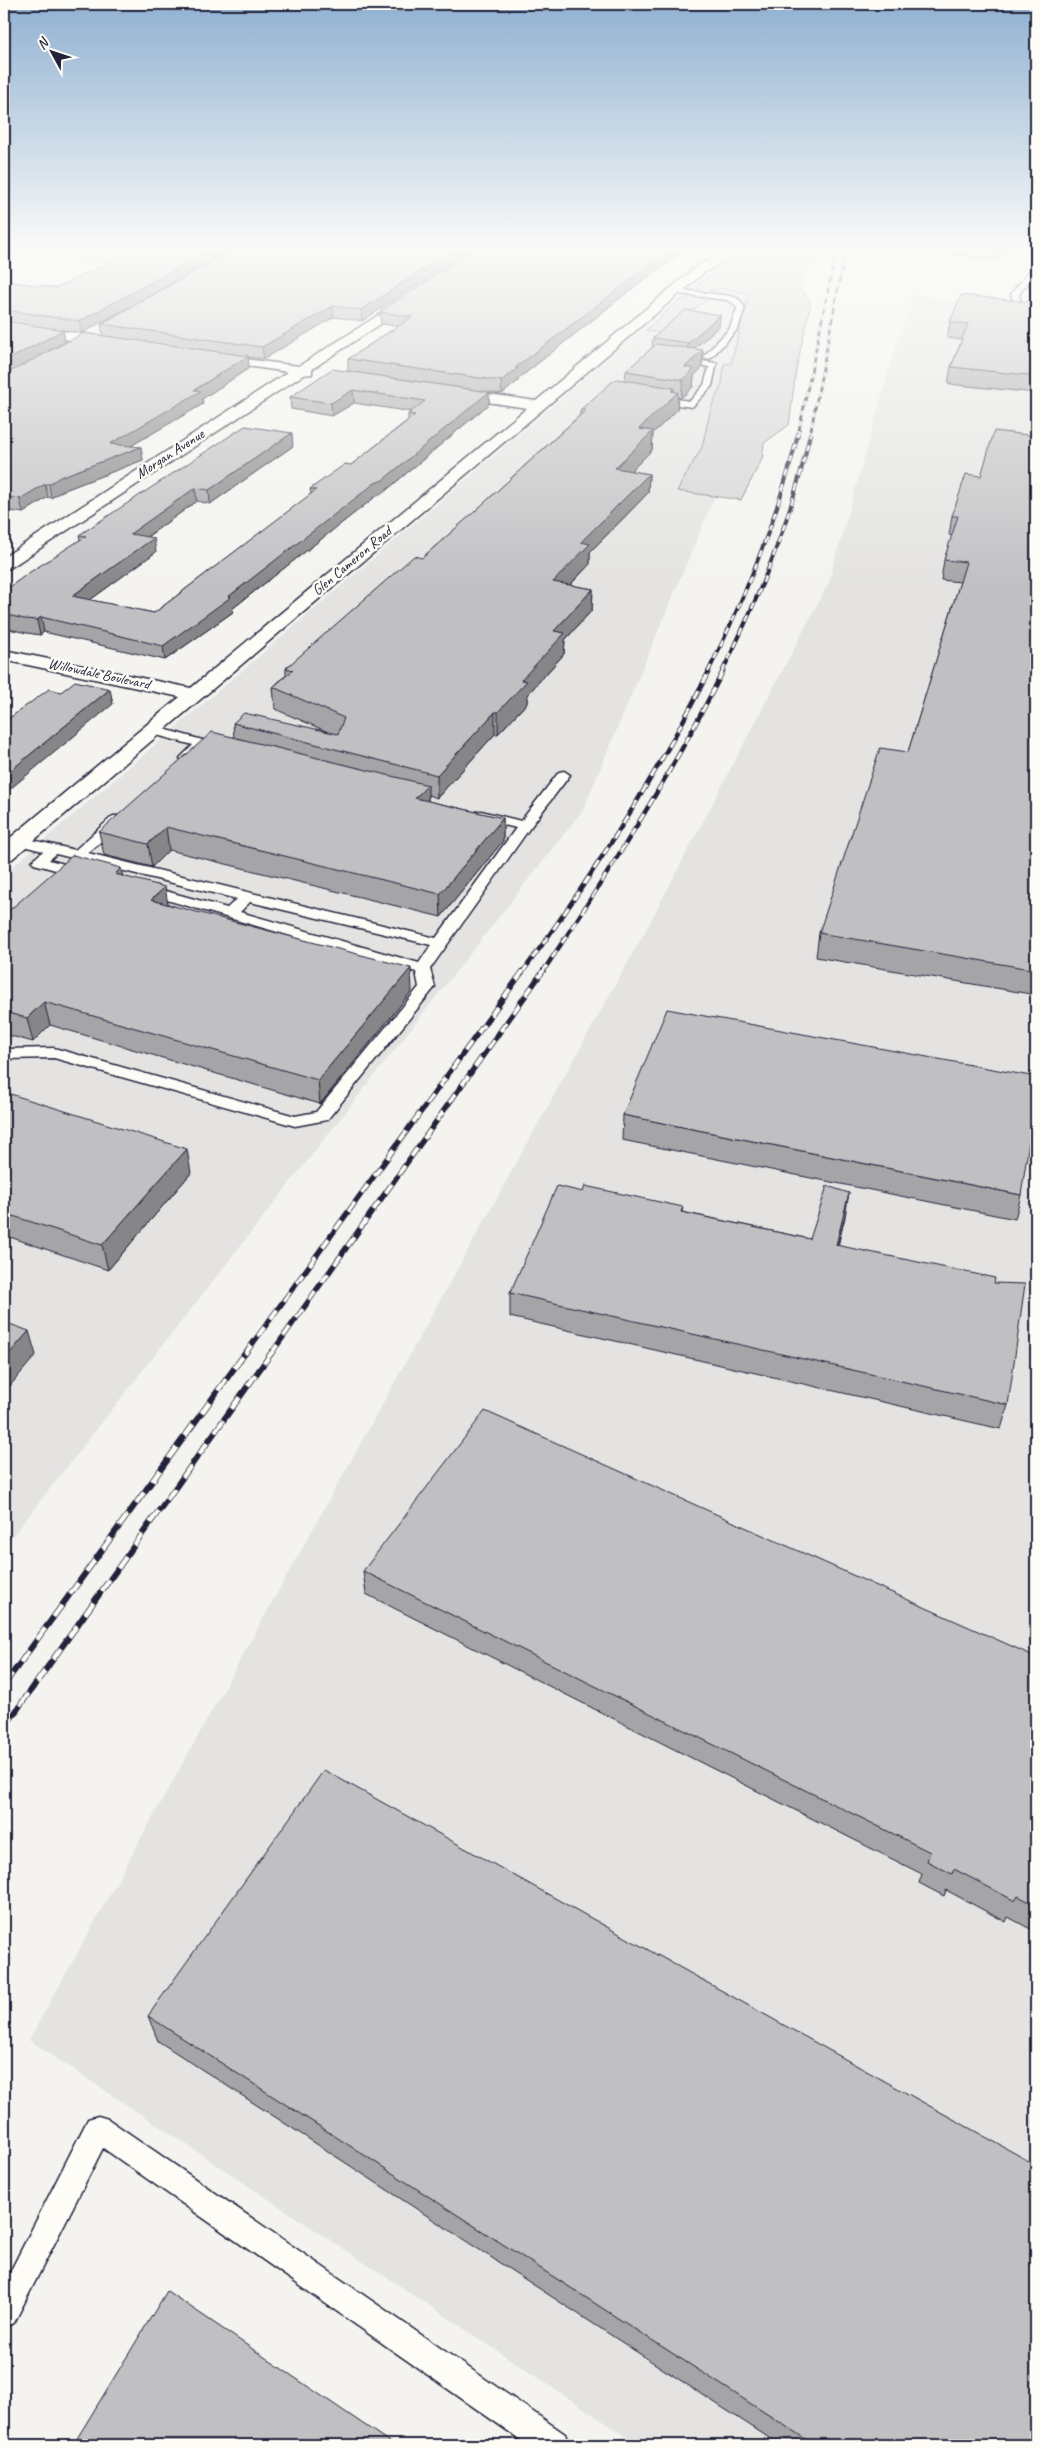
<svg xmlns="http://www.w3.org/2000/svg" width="1040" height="2449" viewBox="0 0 1040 2449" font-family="Caveat,sans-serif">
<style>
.built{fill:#e4e3e2}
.green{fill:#d5d4d5;stroke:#7c7b88}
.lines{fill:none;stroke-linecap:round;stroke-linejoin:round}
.lane-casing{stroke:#22223b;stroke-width:3}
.street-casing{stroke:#22223b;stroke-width:3}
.lane{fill:#fdfcf7;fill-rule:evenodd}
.street{fill:#fdfcf7;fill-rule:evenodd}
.rail-far4-casing{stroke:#22223b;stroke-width:2.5}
.rail-far3-casing{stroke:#22223b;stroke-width:4}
.rail-far2-casing{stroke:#22223b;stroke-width:4.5}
.rail-far1-casing{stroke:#22223b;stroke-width:5.5}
.rail-casing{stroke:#22223b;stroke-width:6}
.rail-far4{stroke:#fdfcf7;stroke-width:2;stroke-dasharray:5;stroke-linecap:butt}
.rail-far3{stroke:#fdfcf7;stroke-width:2.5;stroke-dasharray:7;stroke-linecap:butt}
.rail-far2{stroke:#fdfcf7;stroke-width:3;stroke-dasharray:9;stroke-linecap:butt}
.rail-far1{stroke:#fdfcf7;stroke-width:4;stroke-dasharray:11;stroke-linecap:butt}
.rail{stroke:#fdfcf7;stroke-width:4.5;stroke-dasharray:14;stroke-linecap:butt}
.wall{fill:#a5a4a7;stroke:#22223b}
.shaded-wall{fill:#868688;stroke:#22223b}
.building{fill:#c0bfc2;stroke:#22223b}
.labels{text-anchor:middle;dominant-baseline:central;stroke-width:5;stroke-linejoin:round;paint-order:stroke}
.far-street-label{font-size:15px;fill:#22223b;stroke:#fdfcf7}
</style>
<rect width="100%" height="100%" fill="#f4f3ef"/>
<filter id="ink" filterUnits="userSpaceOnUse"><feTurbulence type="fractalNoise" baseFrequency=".02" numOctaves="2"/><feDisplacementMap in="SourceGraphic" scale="10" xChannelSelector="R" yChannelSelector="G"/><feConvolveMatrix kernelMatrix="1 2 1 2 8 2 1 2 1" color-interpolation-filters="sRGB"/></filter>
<g filter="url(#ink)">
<!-- built -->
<path class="built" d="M730 261 811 267 583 810 4 1547V874L698 281Z
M915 294 1036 313V2445H639L29 2040 648 926 828 584 896 346Z"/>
<!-- green -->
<path class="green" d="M4 247H135L100 263 44 256H4Z
M768 247H828L826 257 812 265 795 283 811 302 796 370 789 425 764 443 762 459 741 500 677 491 702 447 711 408 722 384 724 364 731 363 749 294C742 292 725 287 717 289 709 291 702 295 696 286L720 267Z
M691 297 709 298 663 334 646 330 678 301Z"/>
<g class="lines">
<defs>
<path id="lane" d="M1033 266H1036V273L1019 294 1021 303 1014 305 1011 294Z
M674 289 731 296 739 299 745 308 738 329 710 359 703 357 730 328 737 308 733 303 727 300 671 293 670 291Z
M679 358 717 363 712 386 692 407 651 401 650 399 654 396 690 401 704 385 709 367 676 363V359Z
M153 726 206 741 208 744 190 761H182L180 758 193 745 149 733 147 730 149 727Z
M564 771 570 775 529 829 430 969 435 987 327 1120 295 1126 54 1058 4 1059V1049L54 1048 295 1116 316 1112 419 987 416 972 139 892 137 889 144 885 227 908 237 899 56 854 49 860 87 870 89 873 82 877 77 876 34 864 32 861 43 851 15 844 13 841 15 838 20 837 75 850 113 816H123L125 819 123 822 88 853 436 938 516 828 476 818 474 815 476 812 481 811 521 821 559 772ZM250 902 431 945 419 963 240 912Z
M98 2116 108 2119 565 2434 569 2445H528L103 2148 14 2323 4 2327V2284L88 2119Z"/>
<path id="street" d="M735 247H751L705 272 12 859 4 860V843L180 697 4 660V650L191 688 527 408 453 397 446 393 448 390 453 389 536 401 697 266Z
M413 293 417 294 419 297 417 300 312 369V374L303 375 10 568 4 569V557L288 372 211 361 206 360 204 357 206 354 299 366Z
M4 323 114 338 121 342 114 346 4 331Z"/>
</defs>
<!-- lane casing -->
<use href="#lane" class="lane-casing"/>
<!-- street casing -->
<use href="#street" class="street-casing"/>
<!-- lane -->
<use href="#lane" class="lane"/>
<!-- street -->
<use href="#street" class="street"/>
<defs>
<path id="rail-far4" d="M798 435 837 247
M810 435 846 247"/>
<path id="rail-far3" d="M708 672C746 595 778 517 798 434
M722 672C760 596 792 517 810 434"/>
<path id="rail-far2" d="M522 973C591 878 657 776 709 671
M542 973C607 875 671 776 723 671"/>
<path id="rail-far1" d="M245 1354 523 971
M271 1354 543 971"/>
<path id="rail" d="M4 1685 246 1352
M4 1728 272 1352"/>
</defs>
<!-- rail-far4 casing -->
<use href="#rail-far4" class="rail-far4-casing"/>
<!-- rail-far3 casing -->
<use href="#rail-far3" class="rail-far3-casing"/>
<!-- rail-far2 casing -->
<use href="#rail-far2" class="rail-far2-casing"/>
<!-- rail-far1 casing -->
<use href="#rail-far1" class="rail-far1-casing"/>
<!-- rail casing -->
<use href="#rail" class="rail-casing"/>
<!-- rail-far4 -->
<use href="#rail-far4" class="rail-far4"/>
<!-- rail-far3 -->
<use href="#rail-far3" class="rail-far3"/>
<!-- rail-far2 -->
<use href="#rail-far2" class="rail-far2"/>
<!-- rail-far1 -->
<use href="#rail-far1" class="rail-far1"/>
<!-- rail -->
<use href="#rail" class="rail"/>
</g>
<!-- wall -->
<path class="wall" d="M146 247H237L82 333 63 330 65 342 36 358 103 336 101 324 239 247H475L362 321 334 317 264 359 248 357 249 368 202 399 203 404 130 446 141 447 143 460 62 491 51 498 48 497 23 513 4 510V281L56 288Z
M478 247H689L633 288 518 379V381L502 394 489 392V404L383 493 375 497 232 609 233 612 165 660 44 632 40 635 27 633 4 628V591L80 540 79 535 293 446 210 504 197 501 147 537 156 552 90 600 154 613 311 494 310 489 351 465 408 420V414L412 412 354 403 332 416 291 409 290 397 348 371V359L398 326 381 324 380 312Z
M938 247H1007L999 260 937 253Z
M1036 292V393L948 384 951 367 962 340 947 338 950 322 1030 302Z
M720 315 719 326 694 349 703 350 702 368 694 376 693 387 681 398 678 397 677 410 653 433 652 450 631 471 649 474 648 493 590 552V564L570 585 593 589 592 610 565 640 564 654 527 695V703L498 734H495L437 798 428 795V801L503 818V841L441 917 169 850 152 867 104 855 99 832 234 738 233 723 328 732 275 709 273 687 286 675V668L422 558 472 514 580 415V410L625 380 626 371 652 348 653 338Z
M1036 436V995L816 957 819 933 908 752 960 582 941 580 944 560 952 536 949 535 952 516 981 476Z
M123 876 168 904 412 991 320 1104 50 1025 33 1042 4 1034V915Z
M4 1092 191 1173 108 1270 4 1235Z
M623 1115 1021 1195 1015 1219 622 1140Z
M683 1207 682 1212 810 1239 845 1217 838 1246 994 1283 1008 1405 1001 1429 510 1317V1293Z
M363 1571 1036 1657V1932L1008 1917 1006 1922 946 1890 944 1896 919 1883 922 1874 366 1594Z
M148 2016 1036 2445H780L158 2041Z"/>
<!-- shaded-wall -->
<path class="shaded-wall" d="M216 247H237L82 333 80 321Z
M458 247H475L362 321 361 310Z
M674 247H689L633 288 518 379V381L502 394 501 381 515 368 634 277Z
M1002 247H1007L999 260 1001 249Z
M333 306 334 317 264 359 262 347Z
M720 315 719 326 687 355 688 343Z
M63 330 65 342 4 376V362Z
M703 350 702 368 694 376 693 387 681 398 683 380 685 367Z
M248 356 249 368 202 399 203 404 112 457 110 444Z
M674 388V396L678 392 677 410 653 433 652 450 614 488 615 468 639 429Z
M353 390 354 403 332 416 331 403Z
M489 392V404L383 493 375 497 232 609 233 612 165 660 163 646 228 597Z
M292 433 293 446 210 504 209 490Z
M141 447 143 460 62 491 51 498 49 484 60 477Z
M649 474 648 493 590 552V564L553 602V582L581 542Z
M45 484 48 497 23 513 20 499Z
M195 488 197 501 132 547 130 534Z
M154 538 156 552 75 611 72 596Z
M593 589 592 610 565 640 564 654 527 695V703L498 734V712L554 631Z
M41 617 44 632 40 635 37 620Z
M110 689 113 704 4 794V776Z
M495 712V734L437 798V775Z
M428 785V807L415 798Z
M503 818V841L441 917 440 894Z
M166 827 169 850 152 867 148 844Z
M121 868 126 892 115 874Z
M165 887 169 910 151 900Z
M411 968 412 991 320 1104 318 1080Z
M44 1002 50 1025 33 1042 27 1018Z
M187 1149 191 1173 108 1270 102 1245Z
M849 1193 845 1217 831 1270 836 1245Z
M29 1331 36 1355 4 1393V1360Z"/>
<!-- building -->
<path class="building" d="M146 247H216L80 321 4 310V281L56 288 136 249 141 250Z
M239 247H458L361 310 333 306 262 347 101 324Z
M478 247H674L634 277 515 368H518L501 381 348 359 412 317 380 312Z
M987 247H1002L1001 249Z
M1036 292V376L951 367 968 324 950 322 961 295 1030 302Z
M685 310 720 315 688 343 653 338Z
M4 321 63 330 4 362Z
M84 333 248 356 194 390 201 391 110 444 141 447 60 477 49 484H45L20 499 4 496V375Z
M656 344 703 350 685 367 694 369 683 380 626 371Z
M332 369 489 392 383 480 375 483 228 597H231L163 646 41 617 37 620 24 619 4 614V591L30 572 86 536 79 535 245 426 292 433 209 490 195 488 130 534 154 538 72 596 154 613 316 490 310 489 345 464 351 465 415 415 408 414 425 401 353 390 331 403 290 397Z
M617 379 674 388 671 391 678 392 639 429 653 431 615 468 649 474 581 542 590 544 553 582 593 589 554 631 565 633 521 680 527 681 498 712H495L437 775 233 723 244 713 338 734 344 718 273 687 293 670 286 668 414 556 422 558 472 514 586 410H580L612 382Z
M994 431 1036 436V970L819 933 880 748 908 752 966 562 944 560 958 516H952L966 474 981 476Z
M75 681 110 689 4 776V722L49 689 61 692Z
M212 732 428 785 415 798 503 818 440 894 166 827 148 844 99 832Z
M73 855 121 868 115 874 165 887 151 900 411 968 318 1080 44 1002 27 1018 4 1012V915Z
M667 1009 1036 1077V1096L1021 1195 623 1115Z
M4 1092 187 1149 102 1245 4 1213Z
M557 1186 583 1192 585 1186 683 1207 681 1212 810 1239 827 1186 849 1193 836 1245 995 1278 994 1283 1025 1284 1008 1405 510 1293Z
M4 1322 29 1331 4 1360Z
M485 1411 1036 1657V1905L1018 1896 1015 1901 954 1869 952 1874 927 1861 930 1852 363 1571Z
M324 1770 1036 2165V2445H815L148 2016Z
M167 2291 394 2445H73Z"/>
</g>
<!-- sky -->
<linearGradient id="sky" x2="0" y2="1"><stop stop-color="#90b1d2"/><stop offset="0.42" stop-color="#fafaf8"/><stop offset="1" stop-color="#fafaf8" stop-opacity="0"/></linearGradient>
<rect width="1040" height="590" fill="url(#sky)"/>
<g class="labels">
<!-- far-street labels -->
<g class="far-street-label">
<text transform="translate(170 454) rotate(-33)">Morgan Avenue</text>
<text transform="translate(352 561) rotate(-40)">Glen Cameron Road</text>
<text transform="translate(99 674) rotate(12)">Willowdale Boulevard</text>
</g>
</g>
<!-- margin -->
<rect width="1040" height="2449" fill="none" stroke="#fdfcf7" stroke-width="20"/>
<rect x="10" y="10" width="1020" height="2429" fill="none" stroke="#22223b" stroke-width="2" filter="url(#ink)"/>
<!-- north arrow -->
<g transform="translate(52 52) rotate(310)" stroke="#fdfcf7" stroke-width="4" paint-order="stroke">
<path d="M0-4L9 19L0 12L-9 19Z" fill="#22223b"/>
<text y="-8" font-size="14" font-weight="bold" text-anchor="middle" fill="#22223b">N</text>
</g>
</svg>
